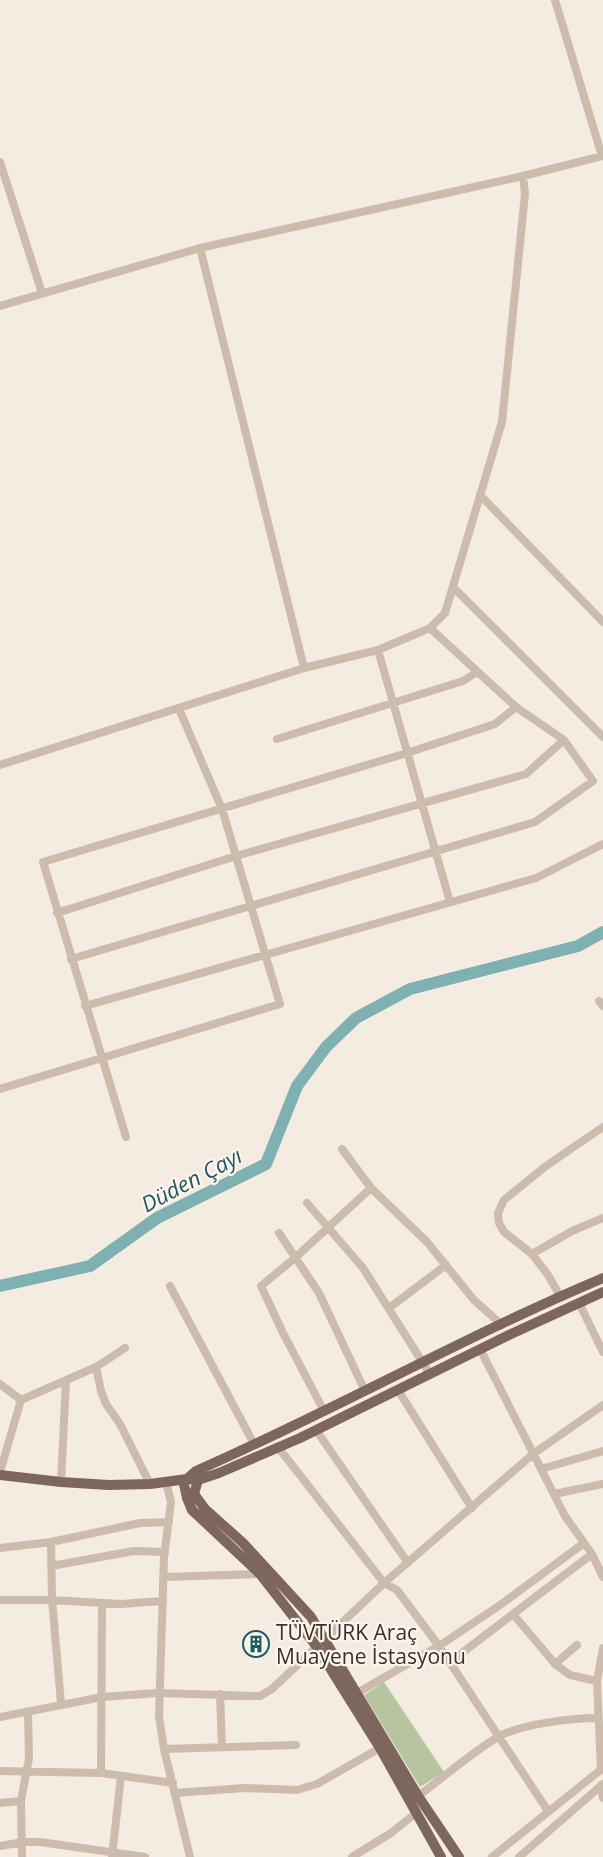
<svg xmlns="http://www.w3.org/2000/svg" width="603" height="1857" viewBox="0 0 603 1857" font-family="'Open Sans',sans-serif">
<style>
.green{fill:#b8c4a0}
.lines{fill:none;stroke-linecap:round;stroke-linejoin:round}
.river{stroke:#7fb0b2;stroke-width:12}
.minor{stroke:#cdbbac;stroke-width:8}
.major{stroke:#7d675c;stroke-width:10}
.labels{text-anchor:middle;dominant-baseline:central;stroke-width:4.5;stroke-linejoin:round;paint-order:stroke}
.poi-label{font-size:21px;fill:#3b302b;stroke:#fbf5ee;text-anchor:start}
.water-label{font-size:22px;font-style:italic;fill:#1f5a5e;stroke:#fbf5ee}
</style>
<rect width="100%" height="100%" fill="#f4ebe1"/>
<!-- green -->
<path class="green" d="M384 1682 444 1772 420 1787 364 1695Z"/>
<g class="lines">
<!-- river -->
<path class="river" d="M0 1286 90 1266 157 1218 266 1164 297 1086 326 1047 356 1018 410 989 578 946 603 932"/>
<!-- minor -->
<path class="minor" d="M555 0 602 156
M0 162 42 293
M200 248 304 668
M0 306 200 248 523 176 603 156
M480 495 603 622
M454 588 603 737
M378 650 450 902
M277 739 463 681 477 672
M0 765 304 668 378 650 430 628 445 613 502 422 525 194 523 176
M57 913 236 856 526 774 564 740
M71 959 535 822 593 781 564 740 516 707 430 628
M599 1001 603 1006
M85 1006 536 878 603 844
M0 1089 280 1004 222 809 179 709
M126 1137 43 862 407 753 495 724 516 707
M342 1149 371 1188 427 1242 474 1300 502 1325
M307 1203 363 1268 430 1374
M279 1233 319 1293 365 1391
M532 1254 572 1231 603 1218
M170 1286 254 1444
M560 1296 548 1275 532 1254 504 1232 499 1223 498 1213 504 1200 546 1166 603 1127
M579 1303 603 1352
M389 1308 446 1265
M480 1349 565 1516 592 1554 603 1577
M96 1367 101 1391 106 1404 120 1424 150 1484
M0 1384 21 1400 0 1472
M398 1390 472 1508
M21 1400 96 1367 125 1348
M324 1411 283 1333 261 1286 296 1257 371 1188
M316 1430 408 1563
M278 1447 384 1583 397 1590 439 1646 548 1811
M541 1469 603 1451
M61 1482 66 1380
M166 1482 171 1502 164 1557 159 1716 164 1749 190 1857
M554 1494 603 1484
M51 1542 52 1600 61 1703
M0 1548 51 1542 140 1523 169 1522
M51 1566 134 1551 165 1552
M163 1577 260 1574
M0 1600H52L121 1604 163 1601
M513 1614 555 1664 570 1675 597 1681
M450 1662 592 1554
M555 1664 577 1645
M357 1693 439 1646 503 1603 584 1543
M220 1694 222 1747
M0 1717 102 1697 158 1693 260 1696 272 1689 384 1583 533 1454 603 1405
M164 1749 296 1745
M601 1770 597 1681 603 1648
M0 1771 101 1773 173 1783
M101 1773 102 1604
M601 1785 603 1798
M175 1793 245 1788 297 1790 317 1784 380 1748
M418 1796C443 1778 472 1752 498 1737 521 1724 571 1718 598 1718
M0 1803 21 1801
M0 1846 23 1842H40L145 1857
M22 1857 21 1801 29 1758 28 1712
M112 1857 121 1776
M352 1857 391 1833 416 1813
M492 1857 603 1768
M519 1857 603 1784"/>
<!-- major -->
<path class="major" d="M0 1475 61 1482 109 1485 150 1484 187 1479 198 1480 219 1473 300 1438 511 1334 603 1292
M187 1479 196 1471C333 1411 465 1336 603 1278
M183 1480 187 1498 192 1510 260 1574 317 1647 380 1748 441 1857
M198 1480 194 1494 205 1509 243 1543 311 1617 418 1796 459 1857"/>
</g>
<!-- icons -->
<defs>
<symbol id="building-ring" viewBox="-11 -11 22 22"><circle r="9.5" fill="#fbf5ee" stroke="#1f5a5e" stroke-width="1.5"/><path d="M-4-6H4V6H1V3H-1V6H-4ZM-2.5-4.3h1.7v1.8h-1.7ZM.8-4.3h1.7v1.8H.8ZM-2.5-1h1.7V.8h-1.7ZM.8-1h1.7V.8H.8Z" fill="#1f5a5e"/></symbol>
</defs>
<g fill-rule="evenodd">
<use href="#building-ring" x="241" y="1629" width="30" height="30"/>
</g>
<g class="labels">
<!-- poi labels -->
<g class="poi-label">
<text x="276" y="1632">TÜVTÜRK Araç<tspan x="276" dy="24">Muayene İstasyonu</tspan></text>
</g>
<!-- water labels -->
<g class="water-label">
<text transform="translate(191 1179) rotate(-28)">Düden Çayı</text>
</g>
</g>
</svg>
